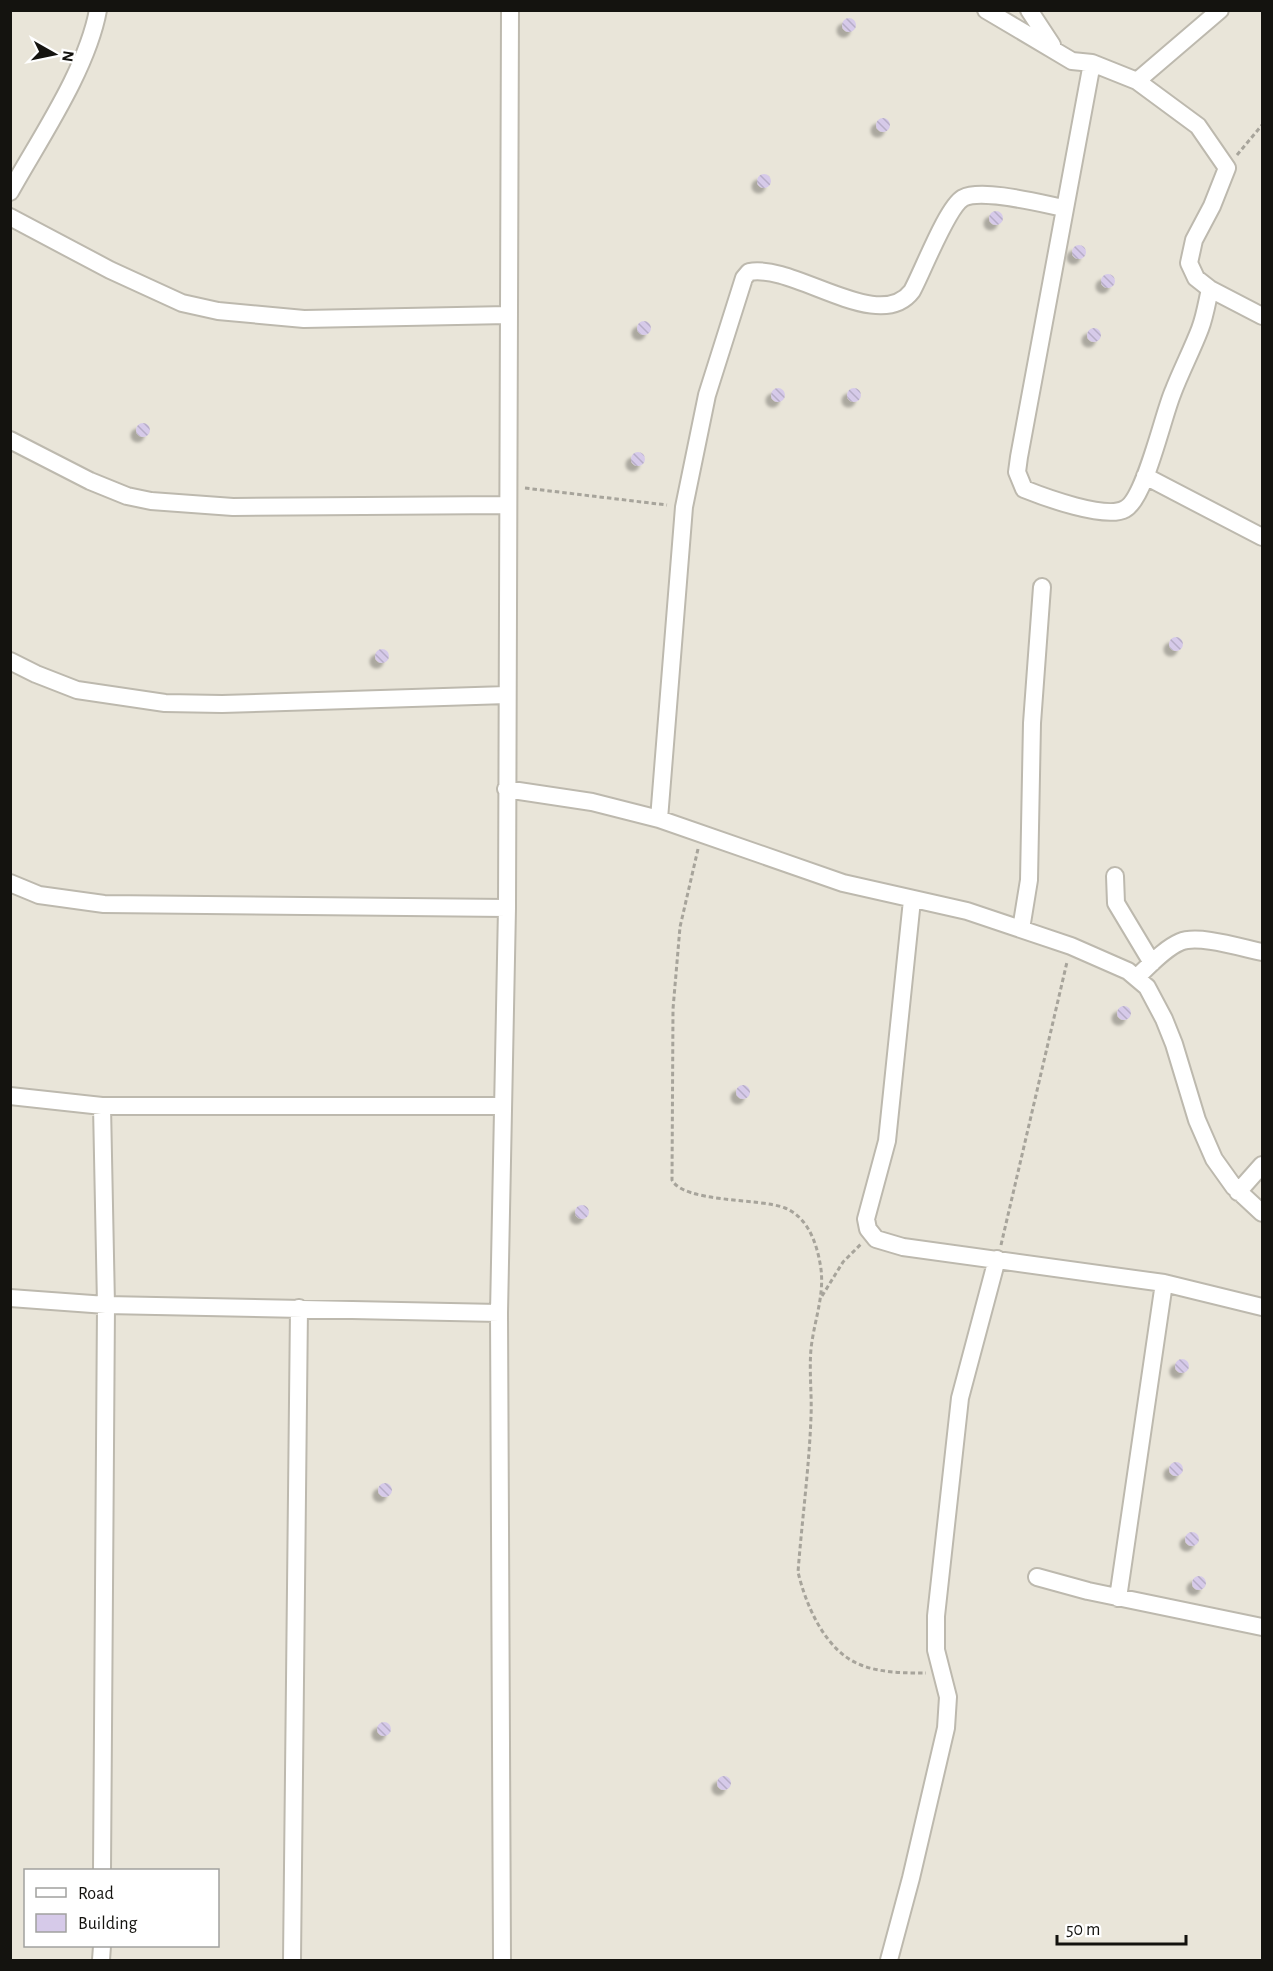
<svg xmlns="http://www.w3.org/2000/svg" width="1273" height="1971" viewBox="0 0 1273 1971" font-family="'Alegreya Sans',sans-serif">
<style>
.building{fill:url(#building-back-hatch);filter:url(#shadow)}
.lines{fill:none;stroke-linecap:round;stroke-linejoin:round}
.minor-casing{stroke:#bdb9ae;stroke-width:20}
.path{stroke:#a7a49b;stroke-width:3;stroke-dasharray:4.5 3;stroke-linecap:butt}
.minor{stroke:#fff;stroke-width:16}
</style>
<defs>
<pattern id="building-back-hatch" width="6" height="6" patternUnits="userSpaceOnUse" patternTransform="scale(1.5)"><rect width="6" height="6" fill="#d6cae9"/><path d="M-1 5l2 2M0 0l6 6M5-1l2 2" fill="none" stroke="#b7adc7"/></pattern>
<filter id="shadow"><feDropShadow dx="-5.5" dy="5.5" stdDeviation="1.5" flood-color="#0004"/></filter>
</defs>
<rect width="100%" height="100%" fill="#e9e5d9"/>
<!-- building -->
<path class="building" d="M842 25a7 7 0 1 1 14 0a7 7 0 1 1-14 0Z
M876 125a7 7 0 1 1 14 0a7 7 0 1 1-14 0Z
M757 181a7 7 0 1 1 14 0a7 7 0 1 1-14 0Z
M989 218a7 7 0 1 1 14 0a7 7 0 1 1-14 0Z
M1072 252a7 7 0 1 1 14 0a7 7 0 1 1-14 0Z
M1101 281a7 7 0 1 1 14 0a7 7 0 1 1-14 0Z
M637 328a7 7 0 1 1 14 0a7 7 0 1 1-14 0Z
M1087 335a7 7 0 1 1 14 0a7 7 0 1 1-14 0Z
M847 395a7 7 0 1 1 14 0a7 7 0 1 1-14 0Z
M771 395a7 7 0 1 1 14 0a7 7 0 1 1-14 0Z
M136 430a7 7 0 1 1 14 0a7 7 0 1 1-14 0Z
M631 459a7 7 0 1 1 14 0a7 7 0 1 1-14 0Z
M1169 644a7 7 0 1 1 14 0a7 7 0 1 1-14 0Z
M375 656a7 7 0 1 1 14 0a7 7 0 1 1-14 0Z
M1117 1013a7 7 0 1 1 14 0a7 7 0 1 1-14 0Z
M736 1092a7 7 0 1 1 14 0a7 7 0 1 1-14 0Z
M575 1212a7 7 0 1 1 14 0a7 7 0 1 1-14 0Z
M1175 1366a7 7 0 1 1 14 0a7 7 0 1 1-14 0Z
M1169 1469a7 7 0 1 1 14 0a7 7 0 1 1-14 0Z
M378 1490a7 7 0 1 1 14 0a7 7 0 1 1-14 0Z
M1185 1539a7 7 0 1 1 14 0a7 7 0 1 1-14 0Z
M1192 1583a7 7 0 1 1 14 0a7 7 0 1 1-14 0Z
M377 1729a7 7 0 1 1 14 0a7 7 0 1 1-14 0Z
M717 1783a7 7 0 1 1 14 0a7 7 0 1 1-14 0Z"/>
<g class="lines">
<defs>
<path id="minor" d="M986 10 1072 61 1092 63 1137 81 1198 126 1227 168 1212 206 1194 240 1189 263 1196 278 1210 289 1262 316
M1029 10 1052 45
M1092 63 1019 457 1017 472 1024 489C1044 497 1106 520 1125 509 1145 499 1163 415 1173 392 1181 371 1192 350 1200 329 1205 316 1207 302 1210 289
M1137 81 1220 10
M10 192C40 138 87 70 98 10
M10 217 110 270 182 303 218 311 304 319 508 315
M10 440 90 481 127 496 151 501 233 507 507 505
M1145 476 1262 537
M10 661 36 674 77 690 165 703 222 704 507 695
M506 789 592 802 659 819 843 883 967 911 1071 946 1128 971 1147 987 1164 1019 1174 1044 1197 1120 1214 1159 1234 1187 1262 1213
M659 819 684 507 707 395 744 278 749 272C794 263 879 335 912 291 923 271 947 207 963 198 982 188 1043 204 1064 208
M1115 876 1116 903 1152 963
M10 883 39 895 104 904 507 908
M912 900 887 1141 866 1219 868 1229 876 1239 903 1247 1164 1283 1262 1307
M1021 929 1029 880 1032 723 1042 587
M1137 977C1150 965 1164 949 1180 942 1198 934 1242 948 1262 952
M10 1096 102 1106H501
M102 1106 106 1305 102 1870
M1238 1192 1262 1165
M10 1298 106 1305 499 1313
M1037 1577 1088 1591 1262 1627
M1118 1598 1164 1283
M101 1960 102 1946
M292 1960 299 1308
M502 1960 499 1313 507 908 510 10
M889 1960 911 1878 946 1728 948 1697 936 1650V1616L960 1398 997 1259"/>
</defs>
<!-- minor casing -->
<use href="#minor" class="minor-casing"/>
<!-- path -->
<path class="path" d="M1237 155 1262 125
M525 488 667 505
M698 849 680 927 673 1009 672 1180C684 1203 760 1198 785 1208 807 1217 816 1241 820 1263 826 1293 814 1320 811 1349 809 1372 812 1394 811 1417 809 1469 802 1520 798 1572 806 1606 826 1652 861 1665 881 1673 905 1673 926 1673
M1001 1245 1067 962
M822 1296 843 1262 861 1244"/>
<!-- minor -->
<use href="#minor" class="minor"/>
</g>
<!-- border -->
<rect width="1273" height="1971" fill="none" stroke="#14130f" stroke-width="24"/>
<!-- legend -->
<rect x="24" y="1869" width="195" height="78" fill="#ffffff" stroke="#a1a19f" stroke-width="1.5"/>
<rect x="36" y="1888" width="30" height="9" fill="#ffffff" stroke="#a1a19f" stroke-width="1.5"/>
<text x="78" y="1899" font-size="18" fill="#14130f">Road</text>
<rect x="36" y="1914" width="30" height="18" fill="#d6cae9" stroke="#a1a19f" stroke-width="1.5"/>
<text x="78" y="1929" font-size="18" fill="#14130f">Building</text>
<!-- north arrow -->
<g transform="translate(54 54) rotate(99)" stroke="#ffffff" stroke-width="4.5" paint-order="stroke">
<path d="M0-4.5L10 22L0 15L-10 22Z" fill="#14130f"/>
<text y="-9" font-size="16" font-weight="bold" text-anchor="middle" fill="#14130f">N</text>
</g>
<!-- scale -->
<path d="M1057 1935v9h129v-9" fill="none" stroke="#14130f" stroke-width="3"/>
<text x="1066" y="1935" font-size="18" fill="#14130f" stroke="#ffffff" stroke-width="4.5" paint-order="stroke">50 m</text>
</svg>
